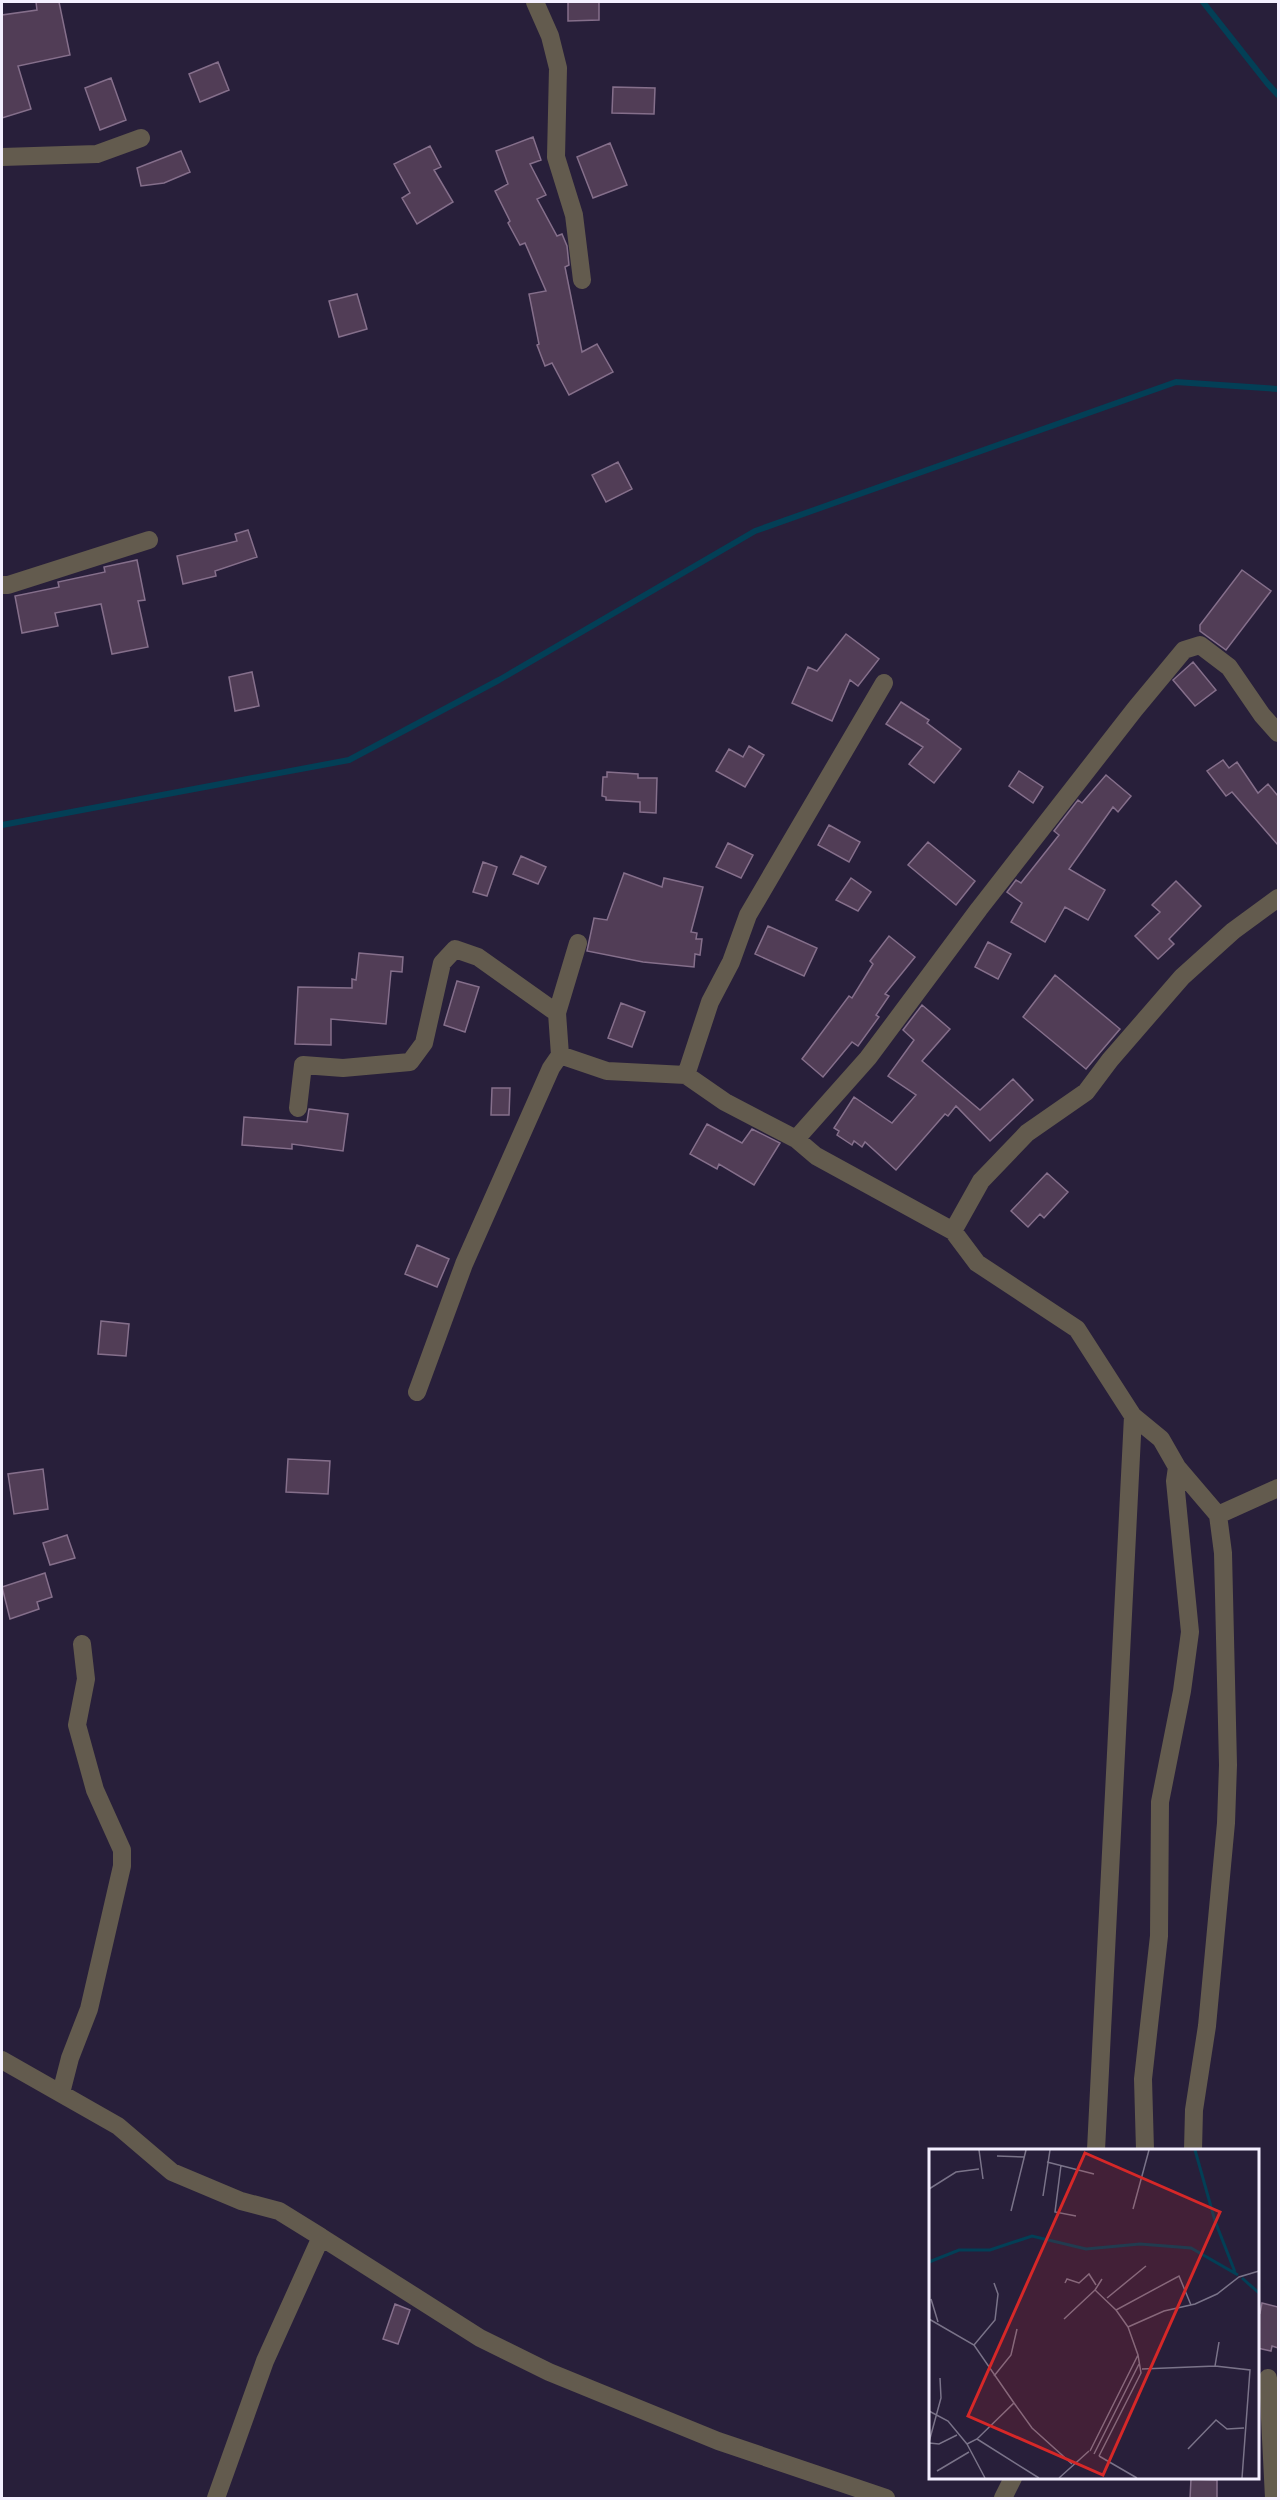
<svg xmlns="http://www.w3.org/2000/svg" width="1280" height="2500" viewBox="0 0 1280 2500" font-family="Karla,sans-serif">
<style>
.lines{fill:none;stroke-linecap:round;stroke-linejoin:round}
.stream{stroke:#033f56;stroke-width:6}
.building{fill:#513d56;stroke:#856f8b;stroke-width:1.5}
.street{stroke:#635b4e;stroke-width:18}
.inset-river{fill:none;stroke:#033f56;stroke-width:3}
.inset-road{fill:none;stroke:#7a7389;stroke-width:1.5}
.view{fill:#d62828;fill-opacity:0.15;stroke:#d62828;stroke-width:3}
.inset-edge{fill:none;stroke:#f4f0ff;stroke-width:3}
</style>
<rect width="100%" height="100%" fill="#281f3a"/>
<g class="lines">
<!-- stream -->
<path class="stream" d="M1203 2 1267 83 1278 95
M2 825 349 760 499 680 755 531 1176 382 1278 389"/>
</g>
<!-- building -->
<path class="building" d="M36 2H59L70 55 18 66 31 109 2 118V15L37 10Z
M568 2H599V20L568 21Z
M218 62 229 90 200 102 189 74Z
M111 78 126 120 100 130 85 88Z
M613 87 655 88 654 114 612 113Z
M533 137 541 160 530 164 546 195 537 199 557 236 562 234 567 246 569 265 565 267 582 352 597 344 613 372 569 395 552 363 545 366 537 345 539 344 529 294 546 291 525 243 520 245 508 223 510 221 495 191 508 184 496 151Z
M610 143 627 185 593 198 577 157Z
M430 146 441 167 434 170 453 202 417 224 402 198 410 193 394 164Z
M181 151 190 172 164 183 141 186 137 168Z
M357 294 367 329 339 337 329 301Z
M618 462 632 489 606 502 592 475Z
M248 530 257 557 215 571 216 576 183 584 177 556 237 541 235 534Z
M137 560 145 600 138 601 148 647 112 654 101 604 55 613 58 626 22 633 15 596 59 587 58 582 105 572 104 567Z
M1242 570 1271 591 1226 650 1200 631V625Z
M846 634 879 659 858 686 850 680 832 721 792 703 808 667 817 671Z
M1193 662 1216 690 1195 706 1173 680Z
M252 672 259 706 235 711 229 677Z
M901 702 929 720 927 723 961 749 934 783 909 764 923 747 886 724Z
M749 746 764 755 745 787 716 771 729 749 743 757Z
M1223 760 1229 768 1237 762 1258 793 1268 784 1278 796V845L1232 792 1226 796 1207 771Z
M1019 771 1043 787 1033 803 1009 786Z
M607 772 638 774V778H657L656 813 640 812V802L606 800V797L602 796 603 777H607Z
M1106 775 1131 796 1118 812 1113 807 1069 869 1105 890 1088 920 1065 907 1045 942 1011 922 1022 903 1007 892 1016 880 1021 883 1059 835 1054 831 1078 800 1082 803Z
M829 825 860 842 849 862 818 845Z
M928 842 975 881 956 905 908 865Z
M728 843 753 855 741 878 716 867Z
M521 856 546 867 538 884 513 874Z
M483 862 497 867 487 896 473 892Z
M624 873 662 887 664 878 703 887 691 932 697 933 696 939H702L700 955 695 954 694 967 643 962 587 951 594 918 607 920Z
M851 878 871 892 858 911 836 900Z
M1176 881 1201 906 1169 939 1174 944 1158 959 1135 936 1160 912 1152 905Z
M768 926 817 948 804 976 755 954Z
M889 936 915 957 885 994 889 996 876 1015 879 1017 858 1046 852 1042 823 1077 802 1059 849 996 852 998 873 964 870 961Z
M988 942 1011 954 998 979 975 967Z
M359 953 403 957 402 972 391 971 386 1024 331 1019V1045L295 1044 298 987 352 988V979L356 980Z
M1055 975 1120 1029 1086 1069 1023 1017Z
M457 981 479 987 465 1032 444 1025Z
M621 1003 645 1012 632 1047 608 1038Z
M922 1005 950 1029 922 1061 980 1110 1013 1079 1033 1100 990 1141 956 1106 948 1116 945 1114 896 1170 865 1142 862 1147 854 1141 852 1145 837 1135 839 1131 834 1128 854 1097 892 1123 916 1095 888 1076 914 1040 903 1030Z
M492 1088H510L509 1115H491Z
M309 1109 348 1114 343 1151 292 1144V1149L242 1145 244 1117 307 1122Z
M707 1124 742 1143 752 1129 780 1143 754 1185 719 1164 717 1169 690 1154Z
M1047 1173 1068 1192 1044 1218 1040 1214 1028 1227 1011 1211Z
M417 1245 449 1259 437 1287 405 1274Z
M101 1321 129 1324 126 1356 98 1354Z
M288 1459 330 1461 328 1494 286 1492Z
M43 1469 48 1509 14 1514 8 1474Z
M67 1535 75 1558 50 1565 43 1543Z
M45 1573 52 1597 37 1602 39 1609 10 1619 2 1587Z
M1262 2303 1278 2307V2348L1272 2346 1271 2351 1257 2348V2312L1260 2313Z
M395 2304 410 2310 398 2344 383 2339Z
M1191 2479 1217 2480V2499H1190Z"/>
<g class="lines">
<!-- street -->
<path class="street" d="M535 2 550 36 558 68 556 157 574 215 582 280
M2 157 97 154 141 138
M2 585H8L149 540
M578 943 557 1013 560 1055 607 1071 686 1075 725 1102 796 1139
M686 1075 710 1002 731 962 748 915 884 683
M298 1108 303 1065 343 1068 410 1062 424 1043 442 963 455 949 478 957 557 1013
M953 1231 816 1156 796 1139 868 1058 979 909 1135 709 1184 650 1200 645 1229 667 1262 715 1278 733
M417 1392 464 1264 551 1068 560 1055
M1133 1416 1161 1439 1177 1467 1218 1515 1223 1553 1228 1765 1226 1823 1207 2026 1194 2110 1193 2150
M1218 1515 1278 1488
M2 2060 118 2126 172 2172 241 2201 279 2211 321 2237
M61 2093 70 2058 89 2009 122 1866V1850L95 1790 77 1725 86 1679 82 1644
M1096 2150 1133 1416 1077 1329 977 1263 953 1231 981 1181 1027 1133 1086 1092 1110 1060 1182 977 1233 931 1278 898
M1145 2150 1143 2079 1159 1936 1160 1802 1182 1691 1190 1632 1175 1481 1177 1467
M1268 2378 1274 2498
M216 2498 265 2361 321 2237 480 2338 549 2372 718 2441 886 2498
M1003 2498 1013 2478"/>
</g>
<!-- overview -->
<g transform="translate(929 2149)">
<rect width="330" height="330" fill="#281f3a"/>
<path class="inset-river" d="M266 1 286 72 306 123M0 113 30 101H61L103 87 157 100 211 95 262 99 309 126M313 129 330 144"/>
<path class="inset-road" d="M50 1 54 30M68 7 95 8M118 13 165 25M132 16 126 63 147 67M0 40 27 23 50 20M114 47 121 1M204 60 220 1M82 62 97 1M173 130 166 141 187 161M136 134 138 130 150 134 160 125 167 136M178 149 217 117M2 150 9 173M0 170 45 196 85 254M135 170 166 141M199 178 187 161 250 127 262 156M45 196 66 171 69 145 65 134M286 217 321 221 313 329M213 220 286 217 290 193M65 227 82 206 88 180M0 262 19 272 38 295 48 290 85 254 103 279 143 315M48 290 110 329M0 293 12 249 11 229M0 294 10 295 28 286M38 295 56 329M259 300 287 271 298 280 315 279M161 302 209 206 199 178 235 162 266 155 288 145 310 128 330 122M165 305 210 215M170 307 212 224 209 206M170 307 208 329M8 322 40 303M130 329 160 302"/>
<path class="view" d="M156 4 291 63 174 326 39 267Z"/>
<rect width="330" height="330" class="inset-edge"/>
</g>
<!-- border -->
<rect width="1280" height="2500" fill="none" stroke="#f4f0ff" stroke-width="6"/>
</svg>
